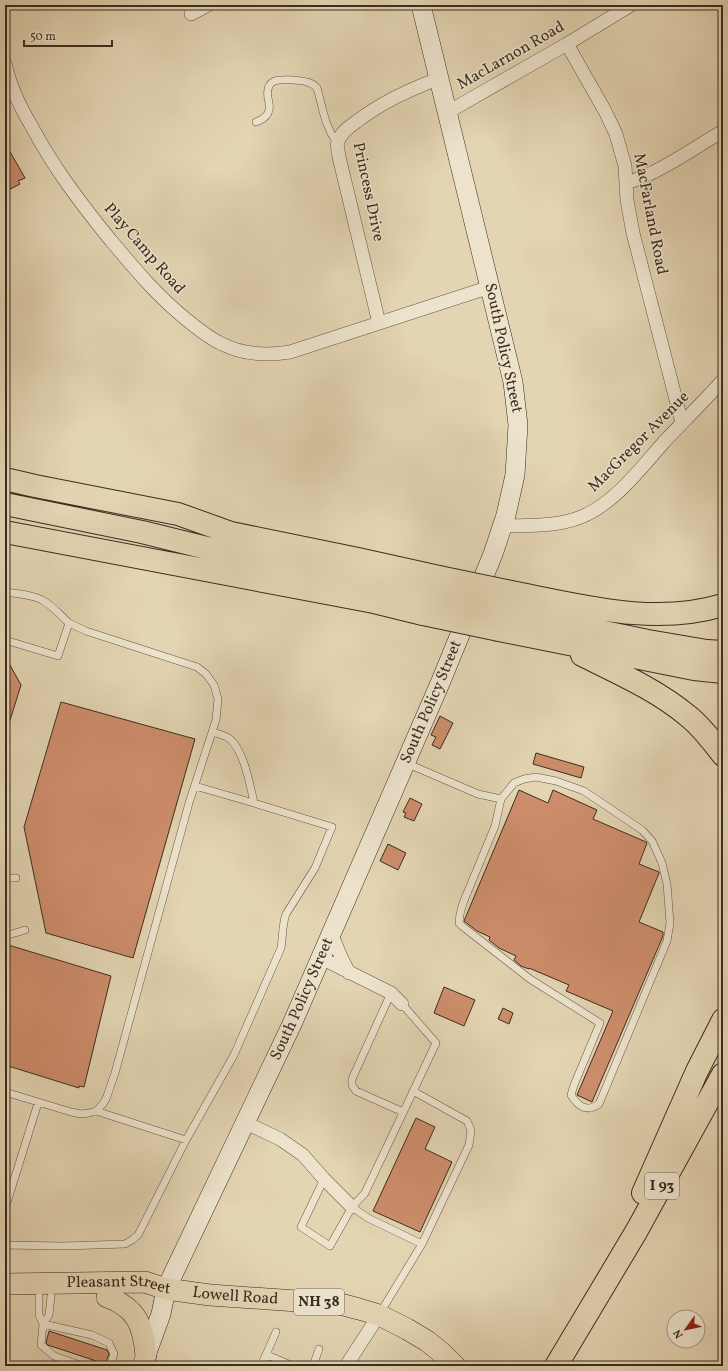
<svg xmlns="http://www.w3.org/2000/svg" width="728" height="1371" viewBox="0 0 728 1371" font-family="Vollkorn,serif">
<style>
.building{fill:#cd8d6b;stroke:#3a2d20}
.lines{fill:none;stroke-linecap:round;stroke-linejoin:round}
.lane-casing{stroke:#645744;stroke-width:8}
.street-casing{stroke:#645744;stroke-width:14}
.secondary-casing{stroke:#3a2d20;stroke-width:20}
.primary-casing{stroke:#3a2d20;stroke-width:22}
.highway-casing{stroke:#3a2d20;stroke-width:24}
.lane{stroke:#ede3cd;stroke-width:7}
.street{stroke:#ede3cd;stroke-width:13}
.secondary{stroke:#ede3cd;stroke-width:19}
.primary{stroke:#e3d4b2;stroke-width:21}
.highway{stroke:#e3d4b2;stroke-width:22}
.highway-bridge-casing{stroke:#3a2d20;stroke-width:24;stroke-linecap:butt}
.highway-bridge{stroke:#e3d4b2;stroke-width:22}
.labels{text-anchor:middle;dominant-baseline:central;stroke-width:3;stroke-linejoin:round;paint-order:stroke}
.shield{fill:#ede3cd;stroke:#706454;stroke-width:1}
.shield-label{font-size:15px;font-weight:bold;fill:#3a2d20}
.street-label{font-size:16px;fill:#3a2d20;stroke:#ede3cd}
</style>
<rect width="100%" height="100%" fill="#e3d4b2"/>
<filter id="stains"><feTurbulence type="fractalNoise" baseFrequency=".005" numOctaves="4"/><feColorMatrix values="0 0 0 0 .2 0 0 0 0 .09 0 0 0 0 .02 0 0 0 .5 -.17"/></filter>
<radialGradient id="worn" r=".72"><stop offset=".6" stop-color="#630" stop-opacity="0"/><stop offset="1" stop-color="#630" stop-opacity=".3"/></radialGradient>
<!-- building -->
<path class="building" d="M5 143 25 178 18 181 20 184 5 192Z
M5 656 21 685 7 730 5 729Z
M61 702 195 739 133 958 46 933 24 827Z
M440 716 453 723 440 749 432 745 436 737 431 735Z
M536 753 584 767 581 778 533 764Z
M519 790 548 803 553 790 597 810 593 819 646 842 647 843 639 864 659 872V873L639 922 663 932V936L592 1102 577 1095 613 1011 566 991 569 985 529 968V969L521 966 514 960 516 956 499 948 489 940 490 937 477 931 464 921Z
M410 798 422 804 414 821 404 817 406 813 403 812Z
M388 844 406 853 398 870 380 861Z
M5 944 111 976 84 1087 79 1086V1088L5 1065Z
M444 987 475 1000 464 1026 434 1013Z
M503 1008 513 1013 509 1024 498 1019Z
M416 1118 435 1127 425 1149 452 1162 420 1232 373 1211Z
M49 1331 107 1350 109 1354 105 1364 48 1345 46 1343Z"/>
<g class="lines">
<defs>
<path id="lane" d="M256 122C261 120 266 118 268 113 271 108 269 103 268 98 265 78 279 79 294 80 302 81 311 81 317 88 323 108 324 125 337 143
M5 592C17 594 31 594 42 600 52 605 60 615 69 623
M5 640 58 656 69 623 86 631 197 667 206 674 214 685 218 699 216 720 189 803 115 1073 106 1099 102 1105 96 1111 89 1113 81 1114 71 1112 5 1092
M406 763 478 794 501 799 514 783 524 779 536 777 556 781 584 791 642 830 652 841 662 863 667 884 670 923 667 941 599 1104C586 1113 578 1106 571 1095L574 1085 600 1023 530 979 462 926 459 923 460 914 463 903 495 826 501 799
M195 786 254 803
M5 878H16
M5 936 25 930
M391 993 352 1079V1085L356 1091 403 1112
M96 1111 186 1140
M324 1179 301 1227 330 1246 352 1207 365 1193 436 1043 402 1004
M352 1207 368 1218 422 1244
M5 1209 38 1103
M5 1245 64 1246 125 1244 132 1240 138 1235 186 1140 234 1055 281 948C283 936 282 925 286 914L315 868 332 827 254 803C250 785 244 751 230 739 225 735 218 734 212 732
M39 1296V1315L43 1324
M51 1296 49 1315 43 1324 41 1345 54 1356 83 1366
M380 1313 422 1244 469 1145 471 1130 467 1121 413 1091
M43 1324 92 1335 109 1343 114 1354 110 1366
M267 1355 293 1366
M261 1366 276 1332
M313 1366 319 1349"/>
<path id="street" d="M191 14 208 5
M567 44 605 111 616 134 621 152 625 166 627 200 633 233 682 423
M5 63C10 87 20 107 32 127 54 168 79 201 108 237 134 268 156 295 187 320 198 329 209 338 222 344 244 355 266 356 290 352L490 287
M448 112 567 44 631 5
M626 183C658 174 694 148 723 131
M379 323 339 157C339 152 336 146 338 142 340 133 349 127 356 122 382 102 409 90 440 78
M502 526C528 525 556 527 581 517 614 504 641 468 664 442 684 421 704 401 723 380
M331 933 341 957 349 973
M321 958 391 993 402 1004
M246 1123 280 1139 303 1155 324 1179 352 1207
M346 1366 379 1315"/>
<g id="secondary">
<path id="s1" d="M142 1366 161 1314 166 1289 292 1024 441 681 493 554 506 515 515 475 518 425 513 382 421 5"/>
</g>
<g id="primary">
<path id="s2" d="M5 1284 145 1282 166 1289 210 1295 340 1304 359 1309 379 1315 407 1329 427 1341 442 1353 455 1366"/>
<path d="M107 1297C137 1308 143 1325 146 1355"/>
</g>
<path id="highway" d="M5 479 35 486 178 514 231 533 358 559 439 577
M5 504 142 532 227 553 431 596
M5 532 374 602 423 614
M516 593C584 606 654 626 723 605
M507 612 648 641 707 651 723 652
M499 630 694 669 723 672
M582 655C618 673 657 690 688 716 702 727 712 741 723 755
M643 1193 697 1071 723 1020
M556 1366 636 1232 723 1074"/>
</defs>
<!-- lane casing -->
<use href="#lane" class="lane-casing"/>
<!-- street casing -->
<use href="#street" class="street-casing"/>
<!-- secondary casing -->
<use href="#secondary" class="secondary-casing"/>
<!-- primary casing -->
<use href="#primary" class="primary-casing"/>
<!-- highway casing -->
<use href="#highway" class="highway-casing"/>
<!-- lane -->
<use href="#lane" class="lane"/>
<!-- street -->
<use href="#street" class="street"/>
<!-- secondary -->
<use href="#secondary" class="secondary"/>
<!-- primary -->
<use href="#primary" class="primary"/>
<!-- highway -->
<use href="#highway" class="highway"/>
<defs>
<path id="highway-bridge" d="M439 577 516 593
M431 596 507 612
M423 614 499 630"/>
</defs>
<!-- highway-bridge casing -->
<use href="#highway-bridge" class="highway-bridge-casing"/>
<!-- highway-bridge -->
<use href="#highway-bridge" class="highway-bridge"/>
</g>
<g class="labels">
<!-- shield labels -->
<g class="shield">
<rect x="645" y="1173" width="34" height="26" rx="3"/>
<rect x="294" y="1289" width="50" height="26" rx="3"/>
</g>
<g class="shield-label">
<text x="662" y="1186">I 93</text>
<text x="319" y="1302">NH 38</text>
</g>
<!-- street labels -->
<g class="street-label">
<text transform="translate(511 56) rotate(-30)">MacLarnon Road</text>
<text transform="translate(368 192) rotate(78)">Princess Drive</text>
<text transform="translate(650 214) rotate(79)">MacFarland Road</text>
<text transform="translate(144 249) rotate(49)">Play Camp Road</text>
<text transform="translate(503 348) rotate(78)">South Policy Street</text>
<text transform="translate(639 442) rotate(-45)">MacGregor Avenue</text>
<text stroke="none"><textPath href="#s1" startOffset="725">South Policy Street</textPath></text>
<text stroke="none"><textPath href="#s1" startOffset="401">South Policy Street</textPath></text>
<text stroke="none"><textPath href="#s2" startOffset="114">Pleasant Street</textPath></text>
<text stroke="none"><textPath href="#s2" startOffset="232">Lowell Road</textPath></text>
</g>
</g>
<!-- margin -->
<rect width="728" height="1371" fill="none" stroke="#e3d4b2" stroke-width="20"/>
<rect x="6" y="6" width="716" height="1359" fill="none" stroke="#3a2d20" stroke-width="2"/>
<rect x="10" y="10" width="708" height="1351" fill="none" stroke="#3a2d20"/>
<!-- north arrow -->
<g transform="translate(686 1329) rotate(237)"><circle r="19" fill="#ede3cd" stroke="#a59a88"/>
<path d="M0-3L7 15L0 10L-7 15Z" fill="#8f2418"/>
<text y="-6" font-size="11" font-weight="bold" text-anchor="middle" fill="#3a2d20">N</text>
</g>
<!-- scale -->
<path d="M24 40v6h88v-6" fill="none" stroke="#3a2d20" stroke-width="2"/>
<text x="30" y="40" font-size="12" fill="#3a2d20" stroke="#ede3cd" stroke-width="3" paint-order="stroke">50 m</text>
<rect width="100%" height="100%" filter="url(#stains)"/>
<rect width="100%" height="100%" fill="url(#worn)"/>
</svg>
